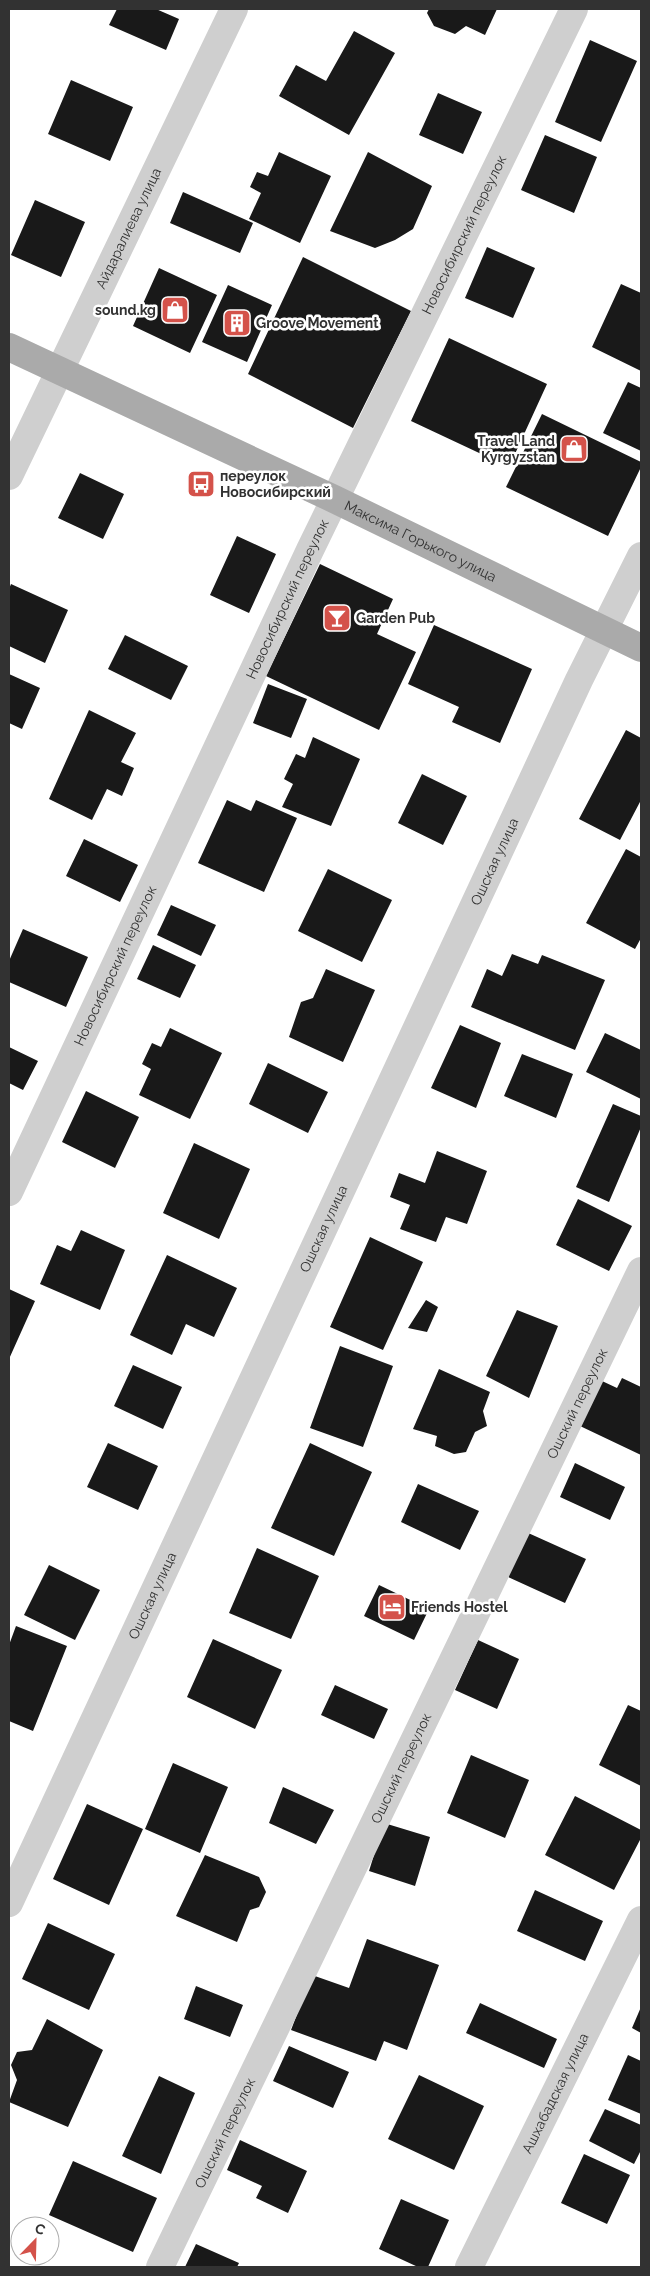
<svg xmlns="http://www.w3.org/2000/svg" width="650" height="2276" viewBox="0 0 650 2276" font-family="Raleway,sans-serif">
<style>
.building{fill:#191919}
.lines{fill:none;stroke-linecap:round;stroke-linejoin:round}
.minor{stroke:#cfcfcf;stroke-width:28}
.primary{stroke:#aaa;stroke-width:28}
.labels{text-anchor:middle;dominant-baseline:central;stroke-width:5;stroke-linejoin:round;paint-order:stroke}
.street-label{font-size:14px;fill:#323232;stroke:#fff}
.poi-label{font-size:14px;font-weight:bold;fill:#323232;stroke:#fff;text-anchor:start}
</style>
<rect width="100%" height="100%" fill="#fff"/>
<!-- building -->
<path class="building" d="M117 9H156L179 19 166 50 109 25Z
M429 9H497L485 35 466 26 455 34 434 26 427 13Z
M354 31 395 53 349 135 279 96 296 65 326 81Z
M590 40 637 61 601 142 555 122Z
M71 80 133 107 110 161 48 134Z
M438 93 482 112 463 154 419 135Z
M545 135 597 157 574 213 521 190Z
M279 152 331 176 300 243 249 219 261 193 250 187 257 172 268 176Z
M368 152 432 186 413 229 395 240 375 248 330 231Z
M183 192 253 223 240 253 170 223Z
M35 200 85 222 61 277 11 255Z
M487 247 535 268 513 318 465 298Z
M303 257 411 311 353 428 248 374Z
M159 268 217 295 190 353 133 326Z
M621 284 641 293V371L592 347Z
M228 285 272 305 247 362 202 342Z
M449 338 547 384 509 467 411 421Z
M628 382 641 388V451L603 433Z
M542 414 641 462V467L608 536 506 487Z
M80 473 124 494 103 539 58 518Z
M237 536 276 554 249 613 210 595Z
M320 564 393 599 377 634 416 652 379 730 266 676Z
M11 584 68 610 45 663 9 646V589Z
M434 625 532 669 500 743 452 722 459 707 408 684Z
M125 635 188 666 171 700 108 669Z
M9 674 40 688 22 729 9 723Z
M268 684 307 699 291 738 253 723Z
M89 710 136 733 121 762 134 768 122 796 107 789 92 820 49 799Z
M626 730 641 738V800L620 840 579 819Z
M313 737 360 759 331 826 282 807 293 784 284 779 296 754 305 758Z
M422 774 467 796 443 845 398 823Z
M227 800 251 811 256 800 297 818 264 892 198 863Z
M84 839 138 865 120 902 66 876Z
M626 849 641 857V938L635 949 586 923Z
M328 869 392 900 362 962 298 931Z
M171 905 216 925 201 956 157 935Z
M23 929 88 957 66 1007 9 982V961Z
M153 945 196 965 180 998 137 979Z
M512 954 538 964 542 955 605 980 575 1050 471 1007 487 969 502 976Z
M326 969 375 990 343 1062 289 1037 301 1002 313 998Z
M460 1025 501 1043 476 1108 431 1088Z
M170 1028 222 1053 190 1119 139 1095 151 1069 142 1064 152 1043 161 1047Z
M605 1033 641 1050V1099L586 1072Z
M9 1047 38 1061 23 1090 9 1083Z
M522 1054 573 1074 556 1118 504 1096Z
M268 1063 328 1092 308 1133 249 1104Z
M86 1091 139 1117 115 1168 62 1142Z
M613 1104 641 1116V1127L609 1202 576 1187Z
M194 1143 250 1169 219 1239 163 1213Z
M437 1151 487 1171 467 1224 446 1217 436 1242 400 1229 410 1205 390 1197 399 1173 425 1183Z
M578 1199 632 1226 609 1271 556 1245Z
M81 1230 125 1250 100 1310 40 1284 57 1245 71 1251Z
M370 1237 423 1262 383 1350 330 1327Z
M167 1255 237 1288 214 1337 186 1324 172 1355 130 1335Z
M9 1289 35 1301 9 1359Z
M426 1300 438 1307 427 1332 408 1328Z
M517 1310 558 1326 529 1398 486 1376Z
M340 1346 393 1366 363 1447 310 1428Z
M133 1365 182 1387 163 1429 114 1406Z
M439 1369 490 1392 483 1411 487 1426 475 1432 466 1452 454 1454 435 1446 437 1436 413 1429Z
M622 1378 641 1387V1455L580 1426 602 1381 617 1388Z
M108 1443 158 1466 138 1510 87 1487Z
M310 1443 372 1472 334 1556 271 1528Z
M575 1463 625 1487 610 1520 560 1497Z
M418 1484 479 1511 460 1550 401 1522Z
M526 1532 586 1559 565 1603 506 1576Z
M257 1548 319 1576 291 1639 229 1613Z
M49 1565 100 1590 75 1640 24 1615Z
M379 1585 429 1609 414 1640 364 1616Z
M16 1626 67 1646 33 1731 9 1721V1645Z
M213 1639 282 1670 255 1729 187 1697Z
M478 1640 519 1659 497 1709 455 1690Z
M335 1685 388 1709 374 1739 321 1715Z
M628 1705 641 1711V1786L599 1765Z
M471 1755 529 1780 505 1838 447 1813Z
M173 1763 228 1787 200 1853 145 1829Z
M283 1787 334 1810 316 1844 269 1823Z
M575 1796 641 1830V1838L614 1890 545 1855Z
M87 1804 143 1829 109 1905 53 1879Z
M384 1823 430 1837 415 1886 369 1871Z
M205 1855 259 1877 266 1892 259 1907 250 1910 237 1942 176 1916Z
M535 1890 603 1921 585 1961 517 1931Z
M48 1923 115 1954 89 2010 22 1979Z
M367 1939 439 1965 407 2050 384 2041 376 2061 291 2030 312 1975 349 1988Z
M196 1986 243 2005 230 2037 184 2019Z
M480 2003 557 2039 544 2068 466 2033Z
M641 2007V2033L632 2028Z
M47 2019 103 2050 68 2127 9 2102 17 2080 11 2065 17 2052 32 2050Z
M289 2046 349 2072 333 2108 273 2081Z
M628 2055 641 2061V2114L608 2100Z
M419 2075 484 2106 454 2170 388 2139Z
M159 2076 195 2093 161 2174 122 2156Z
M605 2109 641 2125V2150L634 2164 589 2141Z
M240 2140 307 2171 288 2213 256 2198 262 2186 227 2170Z
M584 2154 630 2175 607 2224 561 2203Z
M73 2161 157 2198 133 2252 49 2215Z
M401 2199 449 2220 428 2267H418L379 2249Z
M196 2244 239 2263 237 2267H185Z"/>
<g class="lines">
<!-- minor -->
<g class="minor">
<path id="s1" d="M9 476 234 9"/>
<path id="s2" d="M9 1192 310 550 574 9"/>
<path id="s3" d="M9 1903 579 680 641 556"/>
<path id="s4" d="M160 2267 641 1271"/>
<path id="s5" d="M469 2267 641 1920"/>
</g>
<!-- primary -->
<path class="primary" id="s6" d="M9 347 334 499 641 648"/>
</g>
<!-- icons -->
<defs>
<symbol id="shop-square" viewBox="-11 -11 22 22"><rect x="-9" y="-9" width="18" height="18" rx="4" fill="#d4524a" stroke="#fff"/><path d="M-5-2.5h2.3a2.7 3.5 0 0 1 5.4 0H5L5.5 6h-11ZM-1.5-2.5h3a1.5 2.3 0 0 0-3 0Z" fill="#fff"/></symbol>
<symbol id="building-square" viewBox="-11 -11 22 22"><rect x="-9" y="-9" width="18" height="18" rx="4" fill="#d4524a" stroke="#fff"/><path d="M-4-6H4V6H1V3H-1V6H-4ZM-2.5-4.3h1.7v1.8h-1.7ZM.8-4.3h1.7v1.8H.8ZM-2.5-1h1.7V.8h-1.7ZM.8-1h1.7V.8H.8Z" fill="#fff"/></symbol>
<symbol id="bus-square" viewBox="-11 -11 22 22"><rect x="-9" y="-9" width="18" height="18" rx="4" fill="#d4524a" stroke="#fff"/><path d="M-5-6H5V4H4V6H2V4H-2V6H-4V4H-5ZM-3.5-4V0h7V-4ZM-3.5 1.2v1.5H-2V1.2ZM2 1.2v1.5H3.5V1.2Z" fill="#fff"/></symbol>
<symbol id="bar-square" viewBox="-11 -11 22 22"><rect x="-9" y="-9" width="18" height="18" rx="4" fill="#d4524a" stroke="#fff"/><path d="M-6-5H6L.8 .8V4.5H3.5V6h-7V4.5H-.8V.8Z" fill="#fff"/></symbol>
<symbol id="hotel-square" viewBox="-11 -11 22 22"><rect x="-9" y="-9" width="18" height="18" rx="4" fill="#d4524a" stroke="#fff"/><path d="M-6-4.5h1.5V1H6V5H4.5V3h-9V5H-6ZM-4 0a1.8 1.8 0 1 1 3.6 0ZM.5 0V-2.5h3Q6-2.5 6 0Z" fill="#fff"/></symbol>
</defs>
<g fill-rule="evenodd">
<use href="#shop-square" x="159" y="294" width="32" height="32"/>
<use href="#building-square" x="221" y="307" width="32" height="32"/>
<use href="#shop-square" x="558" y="433" width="32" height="32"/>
<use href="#bus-square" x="185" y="468" width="32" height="32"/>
<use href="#bar-square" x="321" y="602" width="32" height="32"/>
<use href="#hotel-square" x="376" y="1591" width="32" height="32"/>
</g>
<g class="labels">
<!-- street labels -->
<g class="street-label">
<text stroke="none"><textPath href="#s1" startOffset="275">Айдаралиева улица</textPath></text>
<text stroke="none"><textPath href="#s2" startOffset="1060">Новосибирский переулок</textPath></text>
<text stroke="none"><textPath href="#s6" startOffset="455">Максима Горького улица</textPath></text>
<text stroke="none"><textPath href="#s2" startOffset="655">Новосибирский переулок</textPath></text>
<text stroke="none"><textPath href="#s3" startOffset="1149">Ошская улица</textPath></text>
<text stroke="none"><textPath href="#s2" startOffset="250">Новосибирский переулок</textPath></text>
<text stroke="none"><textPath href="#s3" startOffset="744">Ошская улица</textPath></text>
<text stroke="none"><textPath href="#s4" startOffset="959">Ошский переулок</textPath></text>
<text stroke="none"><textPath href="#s3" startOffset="339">Ошская улица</textPath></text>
<text stroke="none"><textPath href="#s4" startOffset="554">Ошский переулок</textPath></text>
<text stroke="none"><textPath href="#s5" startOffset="194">Ашхабадская улица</textPath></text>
<text stroke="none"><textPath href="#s4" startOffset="149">Ошский переулок</textPath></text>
</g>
<!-- poi labels -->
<g class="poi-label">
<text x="156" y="310" text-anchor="end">sound.kg</text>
<text x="256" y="323">Groove Movement</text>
<text x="555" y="441" text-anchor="end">Travel Land<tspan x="555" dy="16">Kyrgyzstan</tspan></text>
<text x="220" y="476">переулок<tspan x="220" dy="16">Новосибирский</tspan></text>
<text x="356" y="618">Garden Pub</text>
<text x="411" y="1607">Friends Hostel</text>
</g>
</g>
<!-- border -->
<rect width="650" height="2276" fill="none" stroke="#323232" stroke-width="20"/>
<!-- north arrow -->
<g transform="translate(35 2241) rotate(23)"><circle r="24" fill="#ffffff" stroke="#adadad"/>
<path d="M0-4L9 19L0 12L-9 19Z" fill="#d4524a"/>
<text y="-8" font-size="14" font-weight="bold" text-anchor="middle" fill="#323232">С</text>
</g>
</svg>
